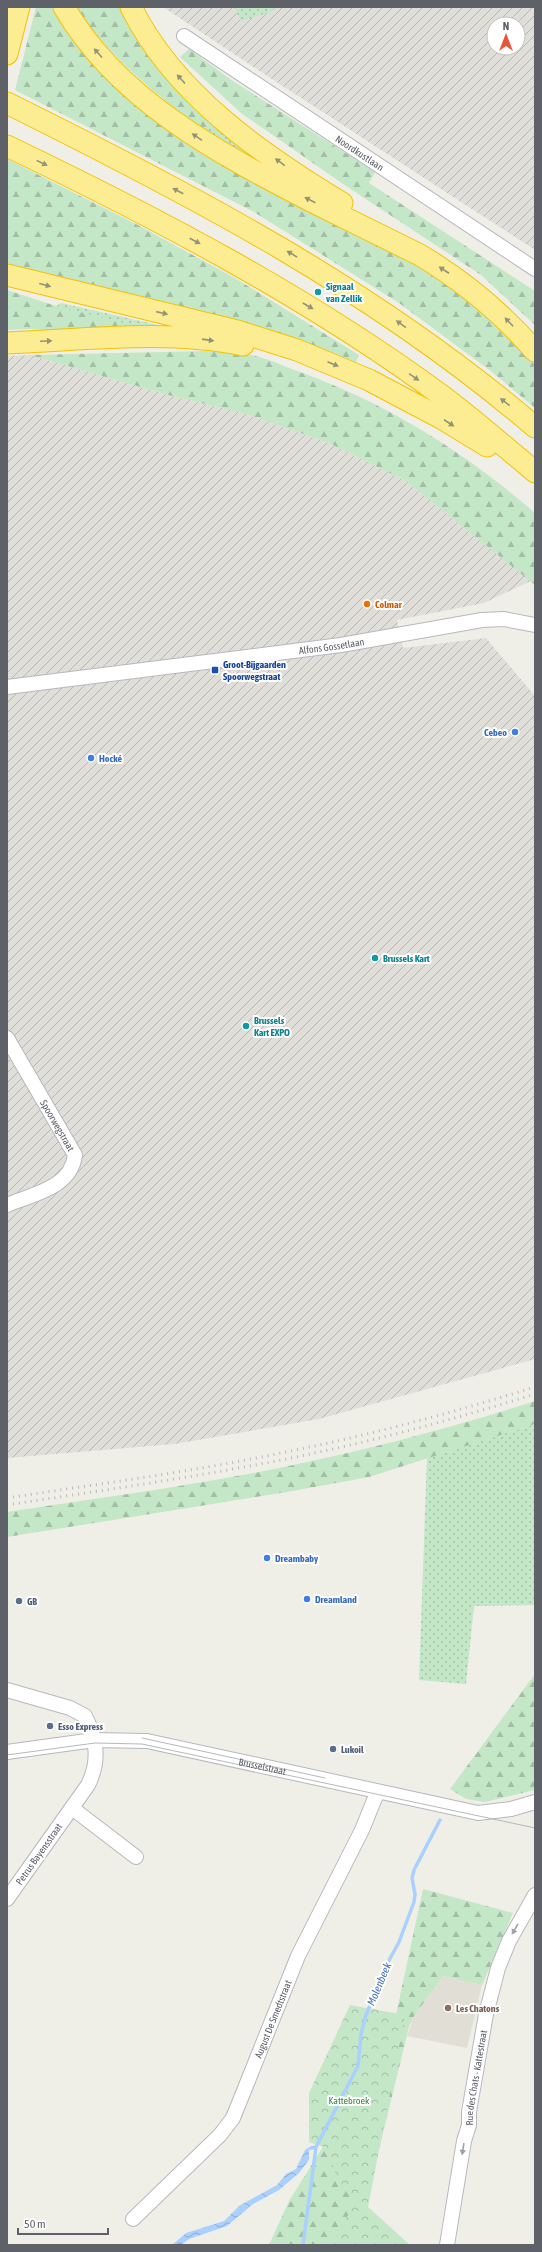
<svg xmlns="http://www.w3.org/2000/svg" width="542" height="2252" viewBox="0 0 542 2252" font-family="'Asap Condensed',sans-serif">
<style>
.industrial{fill:url(#industrial-furrows);fill-rule:evenodd}
.education{fill:#e0ded5}
.grass{fill:url(#grass-dots)}
.forest{fill:url(#forest-firs)}
.park{fill:url(#park-crowns)}
.water{fill:url(#water-waves)}
.lines{fill:none;stroke-linecap:round;stroke-linejoin:round}
.stream{stroke:#a9d0fe;stroke-width:3.5}
.minor-casing{stroke:#b7b8bd;stroke-width:16}
.highway-casing{stroke:#f4c203;stroke-width:23}
.minor{stroke:#fff;stroke-width:14}
.highway{stroke:#fcec92;stroke-width:21}
.tram{stroke:#b7b8b8;stroke-width:1}
.rail{stroke:#b7b8b8;stroke-width:3;stroke-dasharray:1 5;stroke-linecap:butt}
.oneway{fill:#959276}
.oneway2{fill:#9ea0a4}
.culture-dot{fill:#0f9aa8;stroke:#fff;stroke-width:1.5}
.food-dot{fill:#e8710a;stroke:#fff;stroke-width:1.5}
.transit-dot{fill:#1a4fb4;stroke:#fff;stroke-width:1.5}
.shop-dot{fill:#3f7fe0;stroke:#fff;stroke-width:1.5}
.service-dot{fill:#5c6f8a;stroke:#fff;stroke-width:1.5}
.education-dot{fill:#8d6e63;stroke:#fff;stroke-width:1.5}
.labels{text-anchor:middle;dominant-baseline:central;stroke-width:4;stroke-linejoin:round;paint-order:stroke}
.street-label{font-size:10px;fill:#5e6167;stroke:#fff}
.culture-label{font-size:10px;font-weight:bold;fill:#0d838f;stroke:#fff;text-anchor:start}
.food-label{font-size:10px;font-weight:bold;fill:#c56008;stroke:#fff;text-anchor:start}
.transit-label{font-size:10px;font-weight:bold;fill:#164399;stroke:#fff;text-anchor:start}
.shop-label{font-size:10px;font-weight:bold;fill:#366cbe;stroke:#fff;text-anchor:start}
.service-label{font-size:10px;font-weight:bold;fill:#4e5e75;stroke:#fff;text-anchor:start}
.education-label{font-size:10px;font-weight:bold;fill:#785e54;stroke:#fff;text-anchor:start}
.park-label{font-size:10px;fill:#368542;stroke:#fff}
.water-label{font-size:11px;font-style:italic;fill:#4773ba;stroke:#fff}
</style>
<defs>
<pattern id="industrial-furrows" width="10" height="10" patternUnits="userSpaceOnUse"><rect width="10" height="10" fill="#dfded9"/><path d="M-1 1l2-2M0 10L10 0M9 11l2-2" fill="none" stroke="#b8b7b4"/></pattern>
<pattern id="grass-dots" width="8" height="8" patternUnits="userSpaceOnUse"><rect width="8" height="8" fill="#c4e7c7"/><path d="M2 2h.1M6 6h.1" fill="none" stroke="#a2bfa5" stroke-width="1.8" stroke-linecap="round"/></pattern>
<pattern id="forest-firs" width="22" height="20" patternUnits="userSpaceOnUse"><rect width="22" height="20" fill="#c4e7c7"/><path d="M5 1l3.5 6h-7zM16 11l3.5 6h-7z" fill="#a2bfa5"/></pattern>
<pattern id="park-crowns" width="20" height="18" patternUnits="userSpaceOnUse"><rect width="20" height="18" fill="#c4e7c7"/><path d="M2 6a3 3 0 1 1 6 0M12 15a3 3 0 1 1 6 0" fill="none" stroke="#a2bfa5"/></pattern>
<pattern id="water-waves" width="16" height="10" patternUnits="userSpaceOnUse"><rect width="16" height="10" fill="#a9d0fe"/><path d="M0 5q4-4 8 0t8 0" fill="none" stroke="#8dacd1"/></pattern>
</defs>
<rect width="100%" height="100%" fill="#f0efe7"/>
<!-- industrial -->
<path class="industrial" d="M163 7H535V250L281 85ZM494 24H518V48H494Z
M30 355 168 395 246 414 329 443 406 481 531 581 484 603 397 620 403 648 486 638 535 696V1359L319 1419 175 1444 7 1458V356Z"/>
<!-- education -->
<path class="education" d="M443 1976 482 1985 467 2048 407 2036 414 2016Z"/>
<!-- grass -->
<path class="grass" d="M234 7H277L271 12 241 21Z
M212 123 292 180 202 129Z
M61 303 154 324 157 326 118 331 56 306Z
M535 1424V1605L474 1606 466 1684 419 1680 427 1458Z"/>
<!-- forest -->
<path class="forest" d="M36 7H56L109 74 403 255 477 304 513 340 535 365V408L492 372 399 303 254 212 15 90Z
M76 7H122L212 123 202 129C159 97 105 53 76 7Z
M189 49 230 79 375 172 369 183 535 291V325L481 275 343 184 241 113 180 57Z
M7 159 136 224 235 278 359 355 356 362C244 314 123 296 7 263Z
M7 290 56 306 124 323 122 328 75 332 31 329 7 330Z
M206 351C222 352 239 352 255 356 269 359 283 366 297 371 385 402 465 452 535 513V585L406 481 329 443 246 414 168 395 30 355Z
M535 1401V1424L369 1477 287 1492 7 1537V1512C99 1498 192 1486 284 1467 369 1449 452 1428 535 1401Z
M535 1674V1790L485 1802 466 1799 450 1789Z
M423 1889 513 1913 482 1985 443 1976 414 2016 409 2027 364 2211 332 2245H269L289 2201 391 2038Z"/>
<!-- park -->
<path class="park" d="M350 2005 405 2015 368 2207 410 2245H325L334 2238 356 2202 337 2178 327 2148 309 2142V2093Z"/>
<!-- water -->
<path class="water" d="M311 2146H316V2149L309 2150V2160L299 2173 279 2190 253 2204 227 2226 189 2239 181 2245H172L186 2233 224 2221 239 2206 277 2185 286 2174 296 2169 305 2150Z"/>
<g class="lines">
<!-- stream -->
<path class="stream" d="M303 2245 316 2147 358 2066 361 2034 366 2015 387 1964 399 1942 414 1902 415 1894 412 1878 414 1870 440 1820"/>
<defs>
<g id="minor">
<path id="s1" d="M184 36 535 269"/>
<path id="s2" d="M7 687 341 645 482 620 504 619 535 625"/>
<path id="s3" d="M7 1038 75 1155C71 1188 33 1194 7 1205"/>
<path d="M7 1690 70 1708 85 1716C97 1740 100 1761 88 1785L7 1899"/>
<path id="s4" d="M7 1752 94 1740 147 1741 478 1813 511 1809 535 1802"/>
<path d="M72 1808 136 1857"/>
<path id="s5" d="M133 2219 220 2135 233 2118 298 1956 362 1830 377 1793"/>
<path id="s6" d="M447 2245 464 2141 469 2125V2112L486 2014 498 1968 509 1941 535 1895"/>
</g>
<path id="highway" d="M64 7C117 99 218 153 309 200 346 218 383 237 420 255 465 282 501 312 535 351
M131 7C174 94 261 154 342 203
M7 54 19 7
M7 103C194 196 375 290 535 427
M7 146C157 218 306 296 441 395 473 419 504 446 535 472
M7 275 237 331 297 350 369 380 441 418 487 446
M7 343C82 340 169 329 243 345"/>
</defs>
<!-- minor casing -->
<use href="#minor" class="minor-casing"/>
<!-- highway casing -->
<use href="#highway" class="highway-casing"/>
<!-- minor -->
<use href="#minor" class="minor"/>
<!-- highway -->
<use href="#highway" class="highway"/>
<!-- tram -->
<path class="tram" d="M142 1738 325 1778
M7 1755 95 1743 142 1744 535 1828"/>
<!-- rail -->
<path class="rail" d="M7 1498C98 1484 190 1472 281 1453 367 1436 451 1413 535 1387
M7 1505C98 1491 190 1478 281 1460 367 1443 452 1420 535 1394"/>
</g>
<!-- one-way arrows -->
<defs><path id="oneway-solid" d="M-6-.8H1V-3.2L6.5 0L1 3.2V.8H-6Z"/></defs>
<g class="oneway">
<use href="#oneway-solid" transform="translate(98 53) rotate(-132)"/>
<use href="#oneway-solid" transform="translate(181 79) rotate(-132)"/>
<use href="#oneway-solid" transform="translate(197 137) rotate(-146)"/>
<use href="#oneway-solid" transform="translate(280 162) rotate(-144)"/>
<use href="#oneway-solid" transform="translate(42 163) rotate(26)"/>
<use href="#oneway-solid" transform="translate(178 191) rotate(-152)"/>
<use href="#oneway-solid" transform="translate(310 200) rotate(-153)"/>
<use href="#oneway-solid" transform="translate(195 241) rotate(28)"/>
<use href="#oneway-solid" transform="translate(292 254) rotate(-149)"/>
<use href="#oneway-solid" transform="translate(444 270) rotate(-147)"/>
<use href="#oneway-solid" transform="translate(45 285) rotate(15)"/>
<use href="#oneway-solid" transform="translate(308 306) rotate(30)"/>
<use href="#oneway-solid" transform="translate(162 313) rotate(13)"/>
<use href="#oneway-solid" transform="translate(509 322) rotate(-134)"/>
<use href="#oneway-solid" transform="translate(401 324) rotate(-144)"/>
<use href="#oneway-solid" transform="translate(208 340) rotate(8)"/>
<use href="#oneway-solid" transform="translate(46 341) rotate(-2)"/>
<use href="#oneway-solid" transform="translate(333 364) rotate(23)"/>
<use href="#oneway-solid" transform="translate(414 377) rotate(34)"/>
<use href="#oneway-solid" transform="translate(505 402) rotate(-142)"/>
<use href="#oneway-solid" transform="translate(449 423) rotate(33)"/>
</g>
<g class="oneway2">
<use href="#oneway-solid" transform="translate(515 1929) rotate(120)"/>
<use href="#oneway-solid" transform="translate(463 2149) rotate(99)"/>
</g>
<!-- markers -->
<g class="culture-dot">
<circle cx="318" cy="292" r="4"/>
<circle cx="375" cy="958" r="4"/>
<circle cx="246" cy="1026" r="4"/>
</g>
<circle class="food-dot" cx="367" cy="604" r="4"/>
<rect class="transit-dot" x="211" y="666" width="8" height="8" rx="2"/>
<g class="shop-dot">
<circle cx="515" cy="732" r="4"/>
<circle cx="91" cy="758" r="4"/>
<circle cx="267" cy="1558" r="4"/>
<circle cx="307" cy="1599" r="4"/>
</g>
<g class="service-dot">
<circle cx="19" cy="1601" r="4"/>
<circle cx="50" cy="1726" r="4"/>
<circle cx="333" cy="1749" r="4"/>
</g>
<circle class="education-dot" cx="448" cy="2008" r="4"/>
<g class="labels">
<!-- street labels -->
<g class="street-label">
<text stroke="none"><textPath href="#s1" startOffset="211">Noordkustlaan</textPath></text>
<text stroke="none"><textPath href="#s2" startOffset="327">Alfons Gossetlaan</textPath></text>
<text stroke="none"><textPath href="#s3" startOffset="101">Spoorwegstraat</textPath></text>
<text stroke="none"><textPath href="#s4" startOffset="259">Brusselstraat</textPath></text>
<text transform="translate(39 1854) rotate(-55)">Petrus Bayensstraat</text>
<text stroke="none"><textPath href="#s5" startOffset="249">August De Smedtstraat</textPath></text>
<text stroke="none"><textPath href="#s6" startOffset="170">Rue des Chats - Kattestraat</textPath></text>
</g>
<!-- culture labels -->
<g class="culture-label">
<text x="326" y="286">Signaal<tspan x="326" dy="12">van Zellik</tspan></text>
<text x="383" y="958">Brussels Kart</text>
<text x="254" y="1020">Brussels<tspan x="254" dy="12">Kart EXPO</tspan></text>
</g>
<!-- food labels -->
<g class="food-label">
<text x="375" y="604">Colmar</text>
</g>
<!-- transit labels -->
<g class="transit-label">
<text x="223" y="664">Groot-Bijgaarden<tspan x="223" dy="12">Spoorwegstraat</tspan></text>
</g>
<!-- shop labels -->
<g class="shop-label">
<text x="507" y="732" text-anchor="end">Cebeo</text>
<text x="99" y="758">Hocké</text>
<text x="275" y="1558">Dreambaby</text>
<text x="315" y="1599">Dreamland</text>
</g>
<!-- service labels -->
<g class="service-label">
<text x="27" y="1601">GB</text>
<text x="58" y="1726">Esso Express</text>
<text x="341" y="1749">Lukoil</text>
</g>
<!-- education labels -->
<g class="education-label">
<text x="456" y="2008">Les Chatons</text>
</g>
<!-- park labels -->
<g class="park-label">
<text x="349" y="2100">Kattebroek</text>
</g>
<!-- water labels -->
<g class="water-label">
<text transform="translate(379 1984) rotate(-67)">Molenbeek</text>
</g>
</g>
<!-- border -->
<rect width="542" height="2252" fill="none" stroke="#5e6167" stroke-width="16"/>
<!-- north arrow -->
<g transform="translate(506 36)"><circle r="19" fill="#ffffff" stroke="#bfc0c2"/>
<path d="M0-3L7 15L0 10L-7 15Z" fill="#e85635"/>
<text y="-6" font-size="11" font-weight="bold" text-anchor="middle" fill="#5e6167">N</text>
</g>
<!-- scale -->
<path d="M18 2228v6h90v-6" fill="none" stroke="#5e6167" stroke-width="2"/>
<text x="24" y="2228" font-size="12" fill="#5e6167" stroke="#ffffff" stroke-width="3" paint-order="stroke">50 m</text>
</svg>
